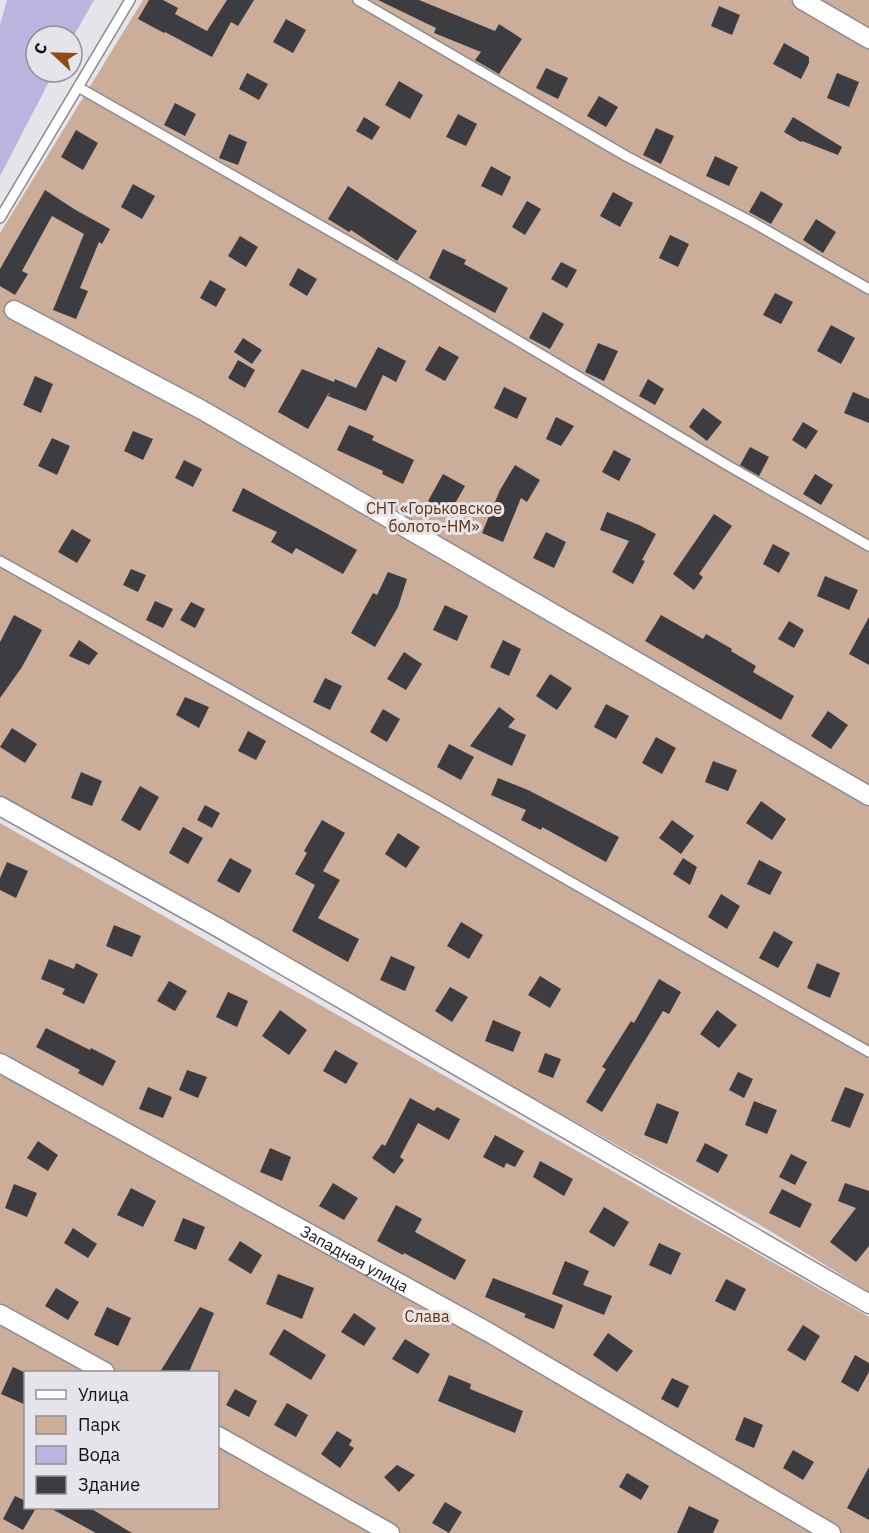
<svg xmlns="http://www.w3.org/2000/svg" width="869" height="1533" viewBox="0 0 869 1533" font-family="'IBM Plex Sans',sans-serif">
<style>
.green{fill:#cbad9a;fill-rule:evenodd}
.water{fill:#bab4de}
.building{fill:#3d3d41}
.lines{fill:none;stroke-linecap:round;stroke-linejoin:round}
.lane-casing{stroke:#8c8b90;stroke-width:12}
.street-casing{stroke:#8c8b90;stroke-width:21}
.lane{stroke:#fff;stroke-width:9}
.street{stroke:#fff;stroke-width:18}
.labels{text-anchor:middle;dominant-baseline:central;stroke-width:6;stroke-linejoin:round;paint-order:stroke}
.park-label{font-size:16px;fill:#653207;stroke:#e4e4ea}
.street-label{font-size:16px;fill:#131315;stroke:#e4e4ea}
</style>
<rect width="100%" height="100%" fill="#e4e4ea"/>
<!-- green -->
<path class="green" d="M143 0H869V1292L762 1226 0 801V233Z
M0 823 869 1317V1533H0ZM26 1372H218V1508H26Z"/>
<!-- water -->
<path class="water" d="M7 0H94L72 39V36H36V72H54L0 176V25Z"/>
<!-- building -->
<path class="building" d="M149 0H163L178 8 175 14 207 31 227 0H254L238 26 231 22 212 57 165 32 164 33 138 19Z
M378 0H419L495 31 499 24 522 39 499 74 475 60 481 52 434 33 436 28Z
M719 6 740 15 732 35 711 26Z
M286 19 306 30 293 53 273 42Z
M784 43 809 57V63L801 79 773 64Z
M546 68 568 78 558 99 536 88Z
M247 73 268 84 259 100 239 89Z
M837 73 859 82 849 107 827 98Z
M399 81 423 95 410 119 385 105Z
M599 96 618 107 606 127 587 116Z
M175 103 196 114 185 136 164 125Z
M458 114 477 124 466 146 446 137Z
M364 117 380 127 372 140 356 131Z
M793 117 842 147 838 155 802 141 801 142 784 132Z
M656 128 674 136 661 164 643 155Z
M76 130 98 143 83 170 61 157Z
M229 134 247 142 238 165 219 158Z
M715 156 738 167 729 186 706 176Z
M491 166 511 177 502 196 481 186Z
M133 184 155 196 142 219 121 207Z
M348 186 417 231 397 261 351 230 349 232 328 219Z
M45 190 74 209 110 229 102 244 99 242 80 288 88 291 76 319 53 310 84 234 52 216 22 271 28 274 15 295 0 286V269Z
M761 191 783 204 771 224 749 212Z
M613 192 633 203 620 227 600 216Z
M527 201 541 209 525 235 512 227Z
M816 219 836 232 823 253 803 240Z
M670 235 689 244 678 267 659 258Z
M240 236 258 247 246 267 228 256Z
M443 249 466 260 464 264 508 288 495 313 429 278Z
M561 262 577 270 567 288 551 279Z
M298 268 317 279 307 296 289 285Z
M210 280 226 289 216 307 200 298Z
M775 293 793 302 781 324 763 315Z
M543 312 564 324 550 349 529 338Z
M831 325 855 338 841 364 817 351Z
M243 338 262 350 252 364 234 352Z
M598 343 618 351 604 381 585 372Z
M439 346 459 357 445 381 425 370Z
M378 347 406 361 396 382 383 375 366 411 328 396 330 391 308 429 278 412 302 369 334 382 335 379 356 388Z
M238 360 255 370 245 388 228 378Z
M35 376 53 384 41 413 23 405Z
M648 379 664 389 655 405 639 396Z
M504 387 527 398 517 419 494 408Z
M853 392 869 399V423L844 413Z
M703 408 722 422 707 441 689 427Z
M556 417 574 426 561 446 546 439Z
M803 422 818 431 806 449 792 440Z
M349 425 374 436 372 440 414 460 403 484 382 474 383 471 337 450Z
M133 431 153 439 143 460 124 451Z
M52 438 70 446 57 475 38 466Z
M750 447 769 457 759 476 740 465Z
M614 450 631 459 619 481 602 472Z
M184 460 202 469 193 487 175 478Z
M515 465 540 480 527 502 521 498 503 542 482 533 500 490Z
M443 474 465 486 449 514 428 501Z
M815 474 833 485 821 505 803 494Z
M243 488 357 550 343 574 296 548 292 554 271 542 277 532 232 511Z
M607 512 639 525 656 534 642 560 645 561 633 584 612 572 629 541 600 530Z
M714 514 732 526 699 574 703 577 694 590 673 574Z
M72 529 91 540 77 563 58 552Z
M546 532 566 542 554 568 533 558Z
M773 544 790 553 779 573 763 564Z
M131 569 146 575 138 592 123 585Z
M388 572 407 579 398 607 375 647 351 633 373 593 377 595Z
M825 576 858 590 849 610 817 596Z
M155 601 173 609 163 628 146 620Z
M191 602 205 609 195 628 180 620Z
M445 605 468 616 457 641 433 630Z
M14 615 42 630 22 667 0 698V642Z
M661 615 703 639 706 634 732 649 731 651 756 666 753 672 794 696 781 720 645 641Z
M869 617V665L849 654Z
M789 621 804 630 794 648 778 639Z
M79 640 98 653 89 665 69 656Z
M503 640 521 649 509 676 490 667Z
M404 652 422 664 406 690 387 679Z
M550 674 572 688 557 710 536 696Z
M325 678 342 686 330 710 313 702Z
M185 697 209 707 199 728 176 715Z
M606 704 629 716 616 739 594 727Z
M499 707 515 719 508 727 526 735 512 766 470 746Z
M383 709 400 719 387 742 370 732Z
M828 711 848 725 831 749 811 736Z
M12 728 37 744 25 763 0 747Z
M248 731 266 741 256 760 238 751Z
M656 737 676 748 662 774 642 763Z
M449 744 474 757 461 780 437 767Z
M713 761 737 770 728 791 705 782Z
M81 772 102 781 92 806 71 798Z
M498 778 528 790 619 837 606 862 542 827 541 830 521 820 526 810 491 795Z
M140 786 159 797 140 831 121 820Z
M761 801 786 819 772 840 746 823Z
M205 805 220 813 212 828 197 820Z
M322 820 345 833 323 871 340 880 318 918 359 939 348 962 292 931 315 885 295 874 307 853 304 851Z
M672 820 694 836 681 854 659 838Z
M183 827 203 838 188 864 169 853Z
M398 833 420 847 406 868 385 854Z
M230 858 252 870 239 893 217 881Z
M683 858 697 867 690 885 673 874Z
M759 860 782 872 770 895 747 884Z
M7 862 28 871 16 898 0 890V878Z
M721 894 740 906 727 929 708 917Z
M461 922 483 935 469 959 447 946Z
M114 925 141 936 132 957 106 946Z
M774 931 793 942 778 968 759 958Z
M391 956 415 967 405 991 380 980Z
M49 959 74 969 76 963 98 974 84 1004 62 994 65 989 41 979Z
M817 963 840 973 830 998 807 988Z
M540 976 561 989 550 1008 528 995Z
M659 979 681 992 669 1014 663 1011 602 1112 586 1102 606 1069 602 1067 631 1021 634 1023Z
M169 981 187 991 175 1011 157 1001Z
M450 987 468 997 452 1022 435 1011Z
M228 992 248 1001 237 1027 216 1017Z
M280 1010 307 1030 289 1055 262 1036Z
M717 1010 737 1025 719 1048 700 1034Z
M493 1020 521 1032 513 1052 485 1041Z
M46 1028 90 1050 91 1048 116 1061 103 1086 78 1073 80 1070 36 1047Z
M335 1050 358 1063 346 1084 323 1071Z
M545 1053 561 1059 553 1078 538 1072Z
M187 1070 207 1077 198 1098 179 1090Z
M738 1072 753 1079 744 1098 729 1090Z
M148 1087 172 1097 163 1118 139 1109Z
M845 1087 864 1094 850 1128 831 1121Z
M410 1098 434 1111 437 1107 460 1119 449 1140 418 1123 400 1157 404 1160 394 1174 372 1158 382 1144 385 1146Z
M754 1101 777 1110 767 1134 745 1125Z
M657 1103 679 1112 667 1144 644 1135Z
M495 1135 524 1151 515 1167 506 1163 504 1168 483 1157Z
M38 1141 58 1155 48 1171 27 1158Z
M705 1143 728 1155 718 1173 696 1161Z
M270 1148 291 1157 282 1181 260 1172Z
M791 1154 807 1162 795 1185 779 1177Z
M540 1161 573 1179 564 1196 533 1177Z
M333 1183 358 1198 344 1220 319 1206Z
M845 1183 869 1191V1246L856 1262 830 1242 856 1208 838 1201Z
M14 1184 37 1193 27 1217 5 1208Z
M131 1188 156 1201 143 1227 117 1215Z
M782 1189 812 1204 800 1228 769 1213Z
M396 1205 422 1219 415 1232 466 1260 455 1280 404 1253 403 1255 377 1241Z
M604 1207 629 1222 614 1247 589 1232Z
M183 1218 205 1227 196 1250 174 1241Z
M73 1228 97 1244 88 1258 64 1243Z
M240 1241 262 1255 251 1274 228 1260Z
M659 1243 681 1253 671 1275 649 1265Z
M565 1261 589 1271 583 1285 612 1296 604 1315 552 1294Z
M278 1274 314 1288 302 1319 266 1304Z
M493 1278 563 1305 554 1329 524 1317 526 1314 485 1297Z
M726 1279 746 1289 735 1311 715 1301Z
M56 1288 79 1302 68 1320 45 1306Z
M107 1307 131 1318 118 1346 94 1335Z
M200 1307 214 1313 189 1372H160Z
M354 1313 376 1328 364 1346 341 1332Z
M803 1325 820 1336 805 1361 787 1350Z
M284 1329 326 1355 311 1380 269 1354Z
M608 1333 633 1351 617 1372 593 1355Z
M405 1339 430 1354 418 1374 392 1359Z
M855 1355 869 1363V1372L858 1392 841 1382Z
M13 1367 26 1373V1405L1 1394Z
M449 1375 471 1384 470 1389 523 1411 515 1433 438 1401Z
M672 1378 689 1386 678 1408 661 1399Z
M235 1389 257 1401 249 1417 226 1405Z
M287 1403 308 1415 296 1437 274 1425Z
M744 1417 763 1425 754 1448 735 1440Z
M337 1431 352 1440 349 1445 354 1448 340 1468 321 1454Z
M793 1450 814 1462 803 1480 783 1468Z
M397 1465 415 1475 399 1492 384 1477Z
M869 1467V1520L847 1508Z
M627 1473 649 1486 641 1500 619 1487Z
M15 1496 26 1501V1508H36L23 1530 3 1519Z
M445 1502 462 1512 449 1533 432 1523Z
M689 1506 719 1520 713 1533H677Z
M50 1508H90L132 1533H96Z"/>
<g class="lines">
<defs>
<path id="lane" d="M358 0 626 156 752 222 869 289
M78 87 409 276 727 465 869 546
M0 218 130 0
M0 561 429 801 869 1052"/>
<g id="street">
<path d="M802 0 869 39"/>
<path d="M14 310 202 410 869 796"/>
<path d="M0 806 219 928 869 1304"/>
<path id="s1" d="M0 1063 488 1332 831 1533"/>
<path d="M0 1314 105 1372"/>
<path d="M218 1436 390 1533"/>
</g>
</defs>
<!-- lane casing -->
<use href="#lane" class="lane-casing"/>
<!-- street casing -->
<use href="#street" class="street-casing"/>
<!-- lane -->
<use href="#lane" class="lane"/>
<!-- street -->
<use href="#street" class="street"/>
</g>
<g class="labels">
<!-- park labels -->
<g class="park-label">
<text x="434" y="508">СНТ «Горьковское<tspan x="434" dy="18">болото-НМ»</tspan></text>
<text x="427" y="1316">Слава</text>
</g>
<!-- street labels -->
<g class="street-label">
<text stroke="none"><textPath href="#s1" startOffset="405">Западная улица</textPath></text>
</g>
</g>
<!-- legend -->
<rect x="24" y="1371" width="195" height="138" fill="#e4e4ea" stroke="#909095" stroke-width="1.5"/>
<rect x="36" y="1390" width="30" height="9" fill="#ffffff" stroke="#909095" stroke-width="1.5"/>
<text x="78" y="1401" font-size="18" fill="#131315">Улица</text>
<rect x="36" y="1416" width="30" height="18" fill="#cbad9a" stroke="#909095" stroke-width="1.5"/>
<text x="78" y="1431" font-size="18" fill="#131315">Парк</text>
<rect x="36" y="1446" width="30" height="18" fill="#bab4de" stroke="#909095" stroke-width="1.5"/>
<text x="78" y="1461" font-size="18" fill="#131315">Вода</text>
<rect x="36" y="1476" width="30" height="18" fill="#3d3d41" stroke="#909095" stroke-width="1.5"/>
<text x="78" y="1491" font-size="18" fill="#131315">Здание</text>
<!-- north arrow -->
<g transform="translate(54 54) rotate(292)"><circle r="28" fill="#e4e4ea" stroke="#909095" stroke-width="1.5"/>
<path d="M0-4.5L10 22L0 15L-10 22Z" fill="#8e4c19"/>
<text y="-9" font-size="16" font-weight="bold" text-anchor="middle" fill="#131315">С</text>
</g>
</svg>
